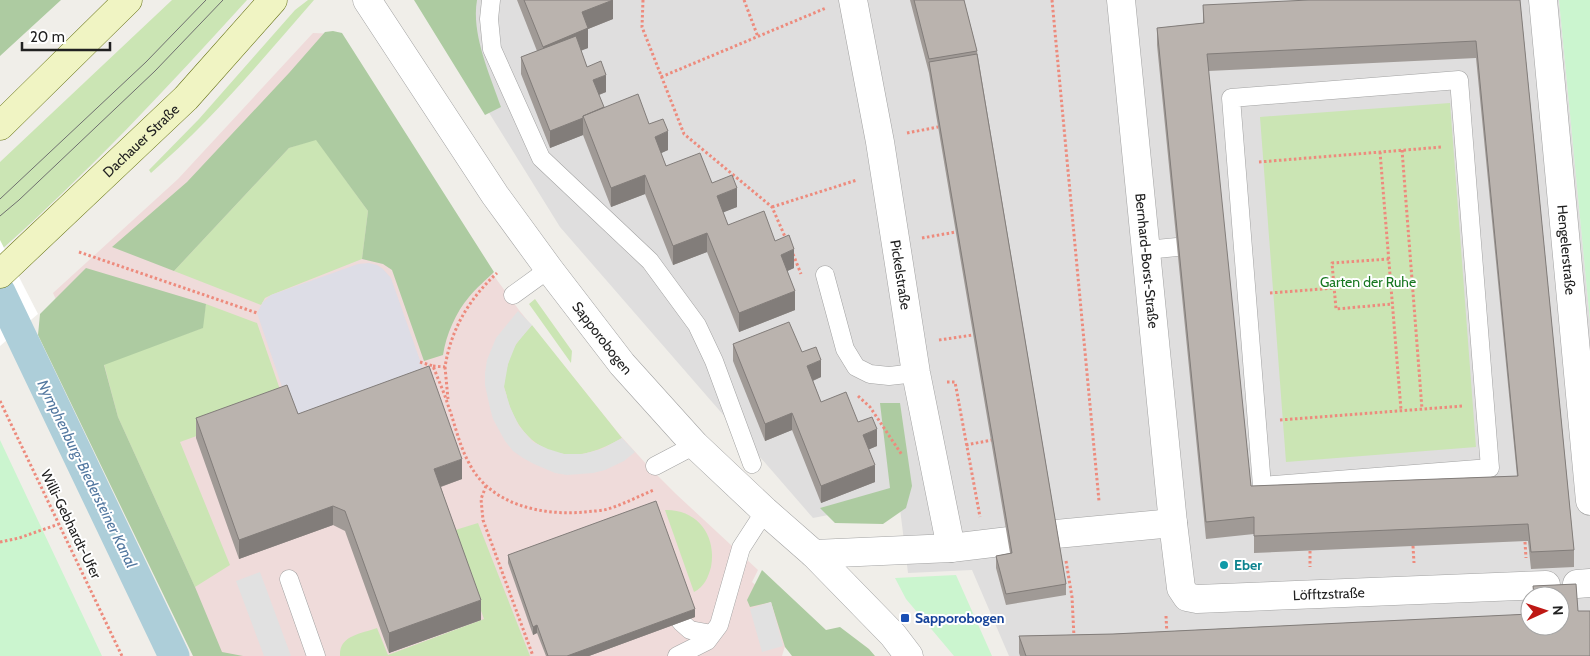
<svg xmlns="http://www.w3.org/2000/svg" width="1590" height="656" viewBox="0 0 1590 656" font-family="Cabin,sans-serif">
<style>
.residential{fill:#dfdede;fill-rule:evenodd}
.commercial{fill:#efdbda}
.grass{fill:#cbe5b4}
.forest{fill:#adcba1}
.park{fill:#cbf5cf}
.parking{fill:#e1e1e1}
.plaza{fill:#dddde6}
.pier{fill:#fff}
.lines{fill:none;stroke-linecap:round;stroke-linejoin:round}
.canal{stroke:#adced9;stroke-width:31}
.service-casing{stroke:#a2a2a2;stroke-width:19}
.minor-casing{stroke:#a2a2a2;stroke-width:29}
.secondary-casing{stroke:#637010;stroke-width:29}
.path{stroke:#ed8b7d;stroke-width:3;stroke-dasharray:2.5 2.5;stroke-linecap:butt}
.service{stroke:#fff;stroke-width:18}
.minor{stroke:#fff;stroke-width:28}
.secondary{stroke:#f0f4c3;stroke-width:28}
.tram{stroke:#6f6f6f;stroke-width:1}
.wall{fill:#a09a96;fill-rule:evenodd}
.shaded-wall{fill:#827d7a}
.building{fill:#bab3ae;stroke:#827d7a;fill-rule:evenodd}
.culture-dot{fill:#0f9aa8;stroke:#fff;stroke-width:2}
.transit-dot{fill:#1a4fb4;stroke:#fff;stroke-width:2}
.labels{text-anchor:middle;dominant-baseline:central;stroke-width:4;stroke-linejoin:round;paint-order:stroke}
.street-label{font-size:14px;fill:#212121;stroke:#fff}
.park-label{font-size:14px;fill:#177721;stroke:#fff}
.culture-label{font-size:14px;font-weight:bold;fill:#0d838f;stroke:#fff;text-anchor:start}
.transit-label{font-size:14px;font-weight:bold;fill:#164399;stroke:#fff;text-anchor:start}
.water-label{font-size:15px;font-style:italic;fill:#5378a0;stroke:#fff}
</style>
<rect width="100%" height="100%" fill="#f0eee9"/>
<!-- residential -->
<path class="residential" d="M419 0H1559L1590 321V656H1009L972 570 908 573 899 501 813 518 560 227ZM1530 596H1560V626H1530Z"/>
<!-- commercial -->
<path class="commercial" d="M313 33 340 34 497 280 519 310 619 434 648 466 676 494 758 570 752 582 765 593 791 626 782 656H219L53 293 178 179Z"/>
<!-- grass -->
<path class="grass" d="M172 0H247C168 87 88 173 0 251V162Z
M308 0H314C262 60 211 121 151 173L149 170 199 119 295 10Z
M1450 103 1476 447 1286 462 1260 117Z
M316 139 368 211 362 259 271 295 265 298 261 305 174 271 289 148Z
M535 299 572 351 571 363 529 304Z
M206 304 257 323 285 404 180 442 230 565 195 587 118 417 104 364 202 328Z
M532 325 622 438C604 448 586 457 564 454 533 450 515 426 507 398 507 395 505 391 504 387 504 376 510 352 517 343 521 337 527 331 532 325Z
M665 510C697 509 717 535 711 567 708 578 704 587 694 592Z
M478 523 530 656H340C339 635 361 634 377 628L388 655 484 619 452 531Z"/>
<!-- forest -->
<path class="forest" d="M0 0H61L0 56Z
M414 0H477C471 34 490 75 501 107L485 115Z
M333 31 342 33 494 272C486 280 476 288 469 297 456 312 446 335 443 355L424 361 392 270 383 264 362 259 368 211 316 140 289 148 174 271 112 247 187 182 289 73 325 32Z
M86 268 206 304 203 328 104 365 118 417 195 587 222 652 243 656H193L38 335 40 314Z
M880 403H900L912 486 906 508 883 524 835 523 820 508 890 488Z
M762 570 826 630 840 627 869 649 875 656H792L785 647 771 602 750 607 747 600Z"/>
<!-- park -->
<path class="park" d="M1559 0H1590V321Z
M0 440 102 656H0Z
M956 575 992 656H954L906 599 895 578Z"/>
<!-- parking -->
<path class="parking" d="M518 311 532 325 516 344 508 364 504 387 510 407 519 426 533 442 548 449 564 454H583L602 449 622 438 635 452 624 461 605 470 593 473 567 475 555 473 534 464 523 458 513 451 505 441 493 419 490 408 485 385V373L487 360 496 338Z
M260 572 291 656H264L236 581Z
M771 602 783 646 762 652 750 609Z"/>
<!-- plaza -->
<path class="plaza" d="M369 263 377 265 383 269 391 278 429 386 298 434 257 313 263 302 271 295 358 264Z"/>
<!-- pier -->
<path class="pier" d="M0 240 38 314 0 346Z"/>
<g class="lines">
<!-- canal -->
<path class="canal" d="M0 292 174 656"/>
<defs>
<path id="service" d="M491 0 489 19 492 49 541 158 650 261 697 325 714 361 752 464
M1459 80 1490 468 1262 486 1231 98Z
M1146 250 1177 247
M825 275 845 349 856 367 870 374 889 376 916 373
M513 295 549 269
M655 466 695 445
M289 579 316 656
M681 622 690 630 712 634
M677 656 707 641 719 625 741 548 765 511"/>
<g id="minor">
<path id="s1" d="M367 0 495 195 549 269 622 364 695 445 765 511 814 554 893 635 909 656"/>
<path id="s2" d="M853 0 880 142 916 373 951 548"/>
<path id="s3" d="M1121 0 1173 523 1181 588 1187 597 1197 599 1546 585"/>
<path id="s4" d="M1543 0 1590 501"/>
<path d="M1056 534 1173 523"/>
<path d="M814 554 951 548 1009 541"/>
<path d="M1577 584 1590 583"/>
</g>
<g id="secondary">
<path d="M0 126 128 0"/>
<path id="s5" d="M0 274 186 98 273 0"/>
</g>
</defs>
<!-- service casing -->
<use href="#service" class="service-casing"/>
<!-- minor casing -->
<use href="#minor" class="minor-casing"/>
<!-- secondary casing -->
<use href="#secondary" class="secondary-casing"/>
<!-- path -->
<path class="path" d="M643 0 642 27 684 134 772 207 786 239
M744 0 758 37
M1052 0 1099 501
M661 77 826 8
M907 133 938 127
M1402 150 1422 409
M1380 152 1401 410
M1259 162 1442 147
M772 207 857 180
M922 238 956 232
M79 252 257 313
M793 254 801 274
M1389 259 1332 263 1336 309 1392 304
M1391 285 1412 283
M1270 293 1335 288
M939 340 973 335
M420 362 433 366C438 379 444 392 448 405 455 424 459 445 469 463 490 505 542 516 585 512 593 511 601 511 608 509 624 504 639 496 654 490
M433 366 445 367C451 329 469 299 497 273
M445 367 448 399
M947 382H955L980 517
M858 396 870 407 902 455
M0 401 122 656
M1280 420 1463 406
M966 445 992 440
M486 486 481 499 483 520 533 656
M0 542 19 538 59 524
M1525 542 1526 558
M1413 546 1414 563
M1310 551V567
M1066 561 1072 597 1074 637
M1166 616 1167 635"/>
<!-- service -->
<use href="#service" class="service"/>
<!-- minor -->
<use href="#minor" class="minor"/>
<!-- secondary -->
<use href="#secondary" class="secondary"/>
<!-- tram -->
<path class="tram" d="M0 199 146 62 206 0
M0 216 19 200 155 71 223 0"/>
</g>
<!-- wall -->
<path class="wall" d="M517 0H613V19L588 29V48L581 50 587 67 606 92 599 95 604 107 649 124 668 150 661 153 666 166 712 183 737 207 723 212 728 225 775 241 794 268 787 271 795 310 739 332 707 252 673 265 645 194 611 207 583 135 550 148 521 74V57L537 51Z
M910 0H964L977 51 1066 584V595L1006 605 996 568V556L1010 553 929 73Z
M1520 0 1574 550V567L1531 569 1528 541 1254 553V534L1206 539 1157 45V28L1203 23V5ZM1476 58 1517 476 1251 486 1208 71Z
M733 344 802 352 821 377 813 381 821 402 858 422 877 446 869 449 875 482 821 503 792 430 765 441 733 361Z
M298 414 462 479 441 487 481 620 389 653 345 531 333 525 239 559 196 438V418Z
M508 555 695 617 589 656H546L537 633 533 635 508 563Z
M1576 584 1578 611H1590V656H1020L1019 653V636L1113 634 1530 614V626H1560V596H1533V586Z"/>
<!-- shaded-wall -->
<path class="shaded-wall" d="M613 0V19L588 29V48L543 66V47L582 12Z
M606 75V92L593 97V80Z
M583 118V135L550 148V131Z
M668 131V150L655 156V137Z
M645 175V194L611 207V188Z
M737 188V207L717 215V196Z
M707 233V252L673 265V246Z
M794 249V268L781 274V255Z
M795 291V310L739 332V313Z
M821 360V377L807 383V366Z
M792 413V430L765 441V424Z
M877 429V446L863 452V435Z
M462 459V479L434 489V469Z
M875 465V482L821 503V486Z
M333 506V525L239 559V540Z
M481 600V620L389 653V633Z
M695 609V617L589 656H567Z
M537 625V633L533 635V627Z"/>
<!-- building -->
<path class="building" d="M524 0H613L582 12 588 28 543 47Z
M914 0H964L977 51 929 59Z
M1309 0H1520L1574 550 1531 552 1528 524 1254 536V517L1206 522 1157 28 1204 23 1203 5ZM1476 41 1518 476 1251 486 1207 54Z
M576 36 587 67 601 61 606 75 593 80 604 107 583 116V118L550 131 521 57Z
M977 54 1066 584 1006 594 996 556 1012 553 929 62Z
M638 94 649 124 663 119 668 131 655 137 666 166 700 153 712 183 732 175 737 188 717 196 728 225 764 211 775 241 789 235 794 249 781 255 795 291 739 313 707 233 673 246 645 175 611 188 583 116Z
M789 322 802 352 816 347 821 360 807 366 821 402 846 392 858 422 872 417 877 429 863 435 875 465 821 486 792 413 765 424 733 344Z
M429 366 462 459 434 469 481 600 389 633 345 511 333 506 239 540 196 418 287 385 298 414Z
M656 501 695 609 567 656H548L537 625 533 627 508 555Z
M1576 584 1578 611H1590V656H1026L1019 636 1113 634 1530 614V626H1560V596H1534L1533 586Z"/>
<!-- markers -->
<circle class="culture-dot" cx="1224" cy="565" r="5"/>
<rect class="transit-dot" x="900" y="613" width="10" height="10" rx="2.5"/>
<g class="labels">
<!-- street labels -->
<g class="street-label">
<text stroke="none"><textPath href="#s5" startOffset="194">Dachauer Straße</textPath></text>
<text stroke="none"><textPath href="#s4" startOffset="251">Hengelerstraße</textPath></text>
<text stroke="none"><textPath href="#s3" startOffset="262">Bernhard-Borst-Straße</textPath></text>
<text stroke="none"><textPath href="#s2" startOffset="279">Pickelstraße</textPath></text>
<text stroke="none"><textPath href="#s1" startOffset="412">Sapporobogen</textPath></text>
<text transform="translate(71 524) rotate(64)">Willi-Gebhardt-Ufer</text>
<text stroke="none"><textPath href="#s3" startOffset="744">Löfftzstraße</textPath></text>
</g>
<!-- park labels -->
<g class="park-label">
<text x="1368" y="282">Garten der Ruhe</text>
</g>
<!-- culture labels -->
<g class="culture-label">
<text x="1234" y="565">Eber</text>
</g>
<!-- transit labels -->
<g class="transit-label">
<text x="915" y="618">Sapporobogen</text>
</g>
<!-- water labels -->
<g class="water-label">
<text transform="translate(87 474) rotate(64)">Nymphenburg-Biedersteiner Kanal</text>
</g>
</g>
<!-- north arrow -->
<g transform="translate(1545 611) rotate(87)"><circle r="24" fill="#ffffff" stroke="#a6a6a6"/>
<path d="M0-4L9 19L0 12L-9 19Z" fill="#be1814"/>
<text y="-8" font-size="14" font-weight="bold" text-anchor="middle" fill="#212121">N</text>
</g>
<!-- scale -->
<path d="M22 42v8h88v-8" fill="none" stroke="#212121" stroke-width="2.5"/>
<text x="30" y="42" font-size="15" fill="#212121" stroke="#ffffff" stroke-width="4" paint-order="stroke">20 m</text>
</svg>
